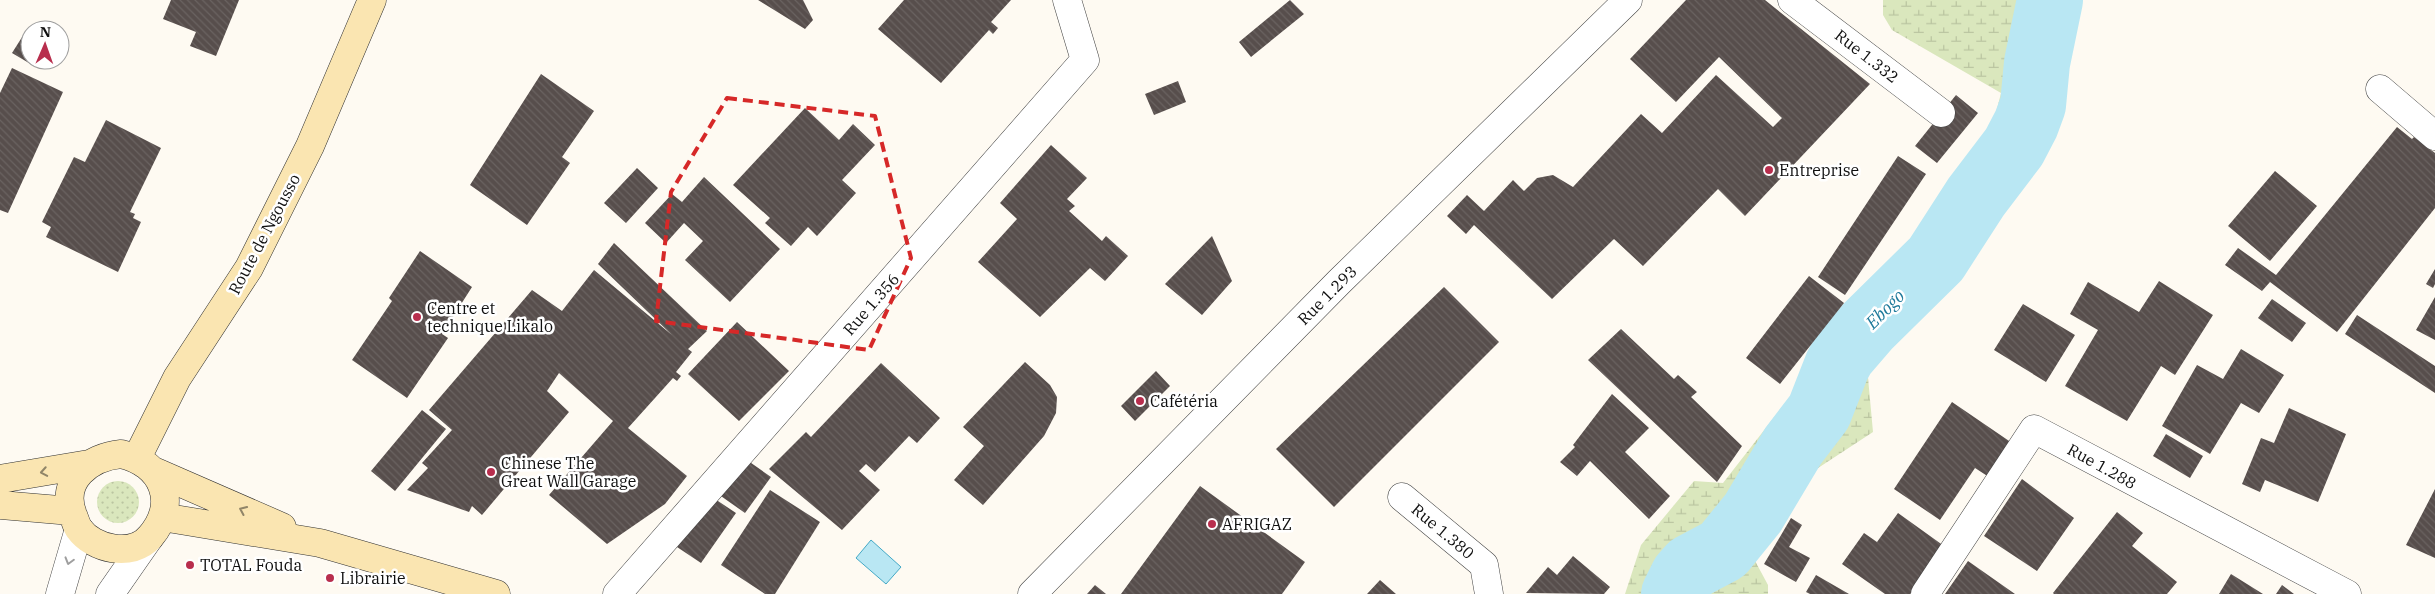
<svg xmlns="http://www.w3.org/2000/svg" width="2435" height="594" viewBox="0 0 2435 594" font-family="'IBM Plex Serif',serif">
<style>
.wetland{fill:url(#wetland-marsh)}
.garden{fill:url(#garden-dots)}
.water{fill:#b9e7f3;stroke:#44a9c6}
.lines{fill:none;stroke-linecap:round;stroke-linejoin:round}
.river{stroke:#b9e7f3;stroke-width:66}
.building{fill:url(#building-back-hatch)}
.minor-casing{stroke:#424242;stroke-width:29}
.tertiary-casing{stroke:#424242;stroke-width:29}
.secondary-casing{stroke:#313131;stroke-width:29}
.minor{stroke:#fff;stroke-width:28}
.tertiary{stroke:#fff;stroke-width:28}
.secondary{stroke:#fae5b1;stroke-width:28}
.oneway{stroke:#908568}
.oneway2{stroke:#9f9f9f}
.marked{fill:none;stroke:#d62828;stroke-width:4;stroke-dasharray:10 6;stroke-linejoin:round}
.poi-dot{fill:#b82e4d;stroke:#fff;stroke-width:2}
.labels{text-anchor:middle;dominant-baseline:central;stroke-width:5;stroke-linejoin:round;paint-order:stroke}
.street-label{font-size:16px;fill:#0f0f0f;stroke:#fff}
.poi-label{font-size:16px;fill:#0f0f0f;stroke:#fff;text-anchor:start}
.water-label{font-size:18px;font-style:italic;fill:#1f7a9b;stroke:#fff}
</style>
<defs>
<pattern id="wetland-marsh" width="20" height="14" patternUnits="userSpaceOnUse" patternTransform="scale(1.25)"><rect width="20" height="14" fill="#dae7bd"/><path d="M1 5h8M5 5V1M11 12h8M15 12V8" fill="none" stroke="#bac5a1"/></pattern>
<pattern id="garden-dots" width="8" height="8" patternUnits="userSpaceOnUse" patternTransform="scale(1.25)"><rect width="8" height="8" fill="#dae7bd"/><path d="M2 2h.1M6 6h.1" fill="none" stroke="#bac5a1" stroke-width="1.8" stroke-linecap="round"/></pattern>
<pattern id="building-back-hatch" width="6" height="6" patternUnits="userSpaceOnUse" patternTransform="scale(1.25)"><rect width="6" height="6" fill="#574e4c"/><path d="M-1 5l2 2M0 0l6 6M5-1l2 2" fill="none" stroke="#6a6361"/></pattern>
</defs>
<rect width="100%" height="100%" fill="#fefaf2"/>
<!-- wetland -->
<path class="wetland" d="M1883 0H2067L2053 57 2037 144 2000 213 1866 356 1873 432 1786 489 1754 559 1768 585V594H1625L1641 545 1694 481 1723 483 1956 184 1988 145 2001 93 1892 30 1883 15Z"/>
<!-- garden -->
<path class="garden" d="M97 502a21 21 0 1 1 42 0a21 21 0 1 1-42 0Z"/>
<!-- water -->
<path class="water" d="M871 540 901 567 886 584 856 558Z"/>
<g class="lines">
<!-- river -->
<path class="river" d="M1674 594 1683 576 1691 567 1723 550 1753 513 1793 446 1819 412 1837 366 1843 355 1868 326 1936 259 1976 197 2014 147 2026 124 2033 105 2037 63 2050 0"/>
</g>
<!-- building -->
<path class="building" d="M171 0H239L216 56 190 46 196 32 163 19Z
M758 0H803L813 20 805 29Z
M904 0H1011L991 22 998 28 993 34 989 30 941 83 878 29Z
M1290 0 1304 14 1251 57 1239 42Z
M1686 0H1765L1870 84 1745 216 1718 189 1643 266 1614 239 1552 299 1474 225 1466 234 1447 216 1467 195 1484 211 1513 180 1524 191 1537 178 1553 175 1573 187 1641 114 1662 133 1716 75 1773 127 1782 118 1719 57 1676 102 1630 59Z
M24 34 30 37V60H37L34 66 12 53Z
M12 68 63 92 8 213 0 210V93Z
M541 74 594 111 562 157 570 163 527 225 470 185Z
M1178 81 1186 102 1154 115 1145 94Z
M1956 95 1978 113 1937 163 1915 146Z
M805 108 839 140 853 124 875 145 842 180 856 193 817 236 808 227 791 246 765 223 770 218 733 185Z
M106 120 161 148 130 212 135 214 133 218 141 222 118 272 46 237 51 227 42 222 74 157 85 162Z
M2397 127 2412 139 2414 137 2435 153V208L2337 332 2270 282 2262 291 2225 265 2238 248 2276 275Z
M1051 145 1087 178 1067 199 1075 206 1069 211 1102 241 1106 236 1128 256 1105 281 1090 268 1040 317 978 262 1017 219 1000 203Z
M1898 156 1926 174 1845 295 1818 277Z
M637 168 658 188 626 223 604 203Z
M2275 171 2317 206 2270 261 2228 226Z
M704 177 780 249 730 302 685 260 703 241 684 223 666 243 645 223 672 194 682 202Z
M1212 236 1232 281 1202 315 1165 284Z
M614 243 707 331 688 349 692 352 676 372 681 376 677 381 673 378 628 428 687 476 665 504 607 544 549 495 613 421 559 373 547 391 569 412 482 515 472 506 469 512 407 490 428 468 422 463 452 430 429 410 532 290 562 311 594 270 672 335 598 264Z
M420 251 472 287 442 334 448 338 407 398 352 360 392 301 389 298Z
M2435 269V284L2433 288 2426 284Z
M1809 276 1844 303 1780 384 1746 358Z
M2159 281 2213 315 2175 375 2161 366 2127 421 2065 386 2098 330 2070 314 2088 282 2139 312Z
M1444 287 1499 342 1334 507 1276 449Z
M2435 297V340L2416 330Z
M2272 299 2306 323 2292 342 2258 318Z
M2023 304 2075 335 2046 382 1994 350Z
M2357 315 2435 366V393L2345 334Z
M737 322 789 371 739 421 688 374Z
M1621 329 1674 379 1678 375 1697 392 1691 397 1742 446 1717 482 1588 360Z
M2241 349 2284 375 2259 413 2241 403 2210 454 2162 426 2197 365 2223 379Z
M1025 362 1050 385 1057 397 1056 413 1044 436 983 505 954 480 984 446 963 427Z
M881 363 940 418 917 443 909 436 875 472 866 464 859 471 880 490 842 530 769 469 806 432 811 437Z
M1156 371 1170 386 1135 421 1121 406Z
M1612 394 1649 428 1625 452 1670 496 1649 519 1590 461 1577 476 1560 462 1575 447 1573 445Z
M1952 402 2015 445 1992 479 1975 468 1940 520 1894 489Z
M2289 408 2346 434 2318 502 2265 480 2260 492 2242 484 2261 438 2274 443Z
M422 410 446 429 395 491 371 471Z
M2166 434 2203 456 2190 478 2153 456Z
M744 458 771 477 745 513 718 494Z
M2022 479 2074 518 2037 571 1984 536Z
M1200 486 1305 562 1282 594H1121Z
M2435 489V558L2406 545Z
M770 490 820 522 775 594H765L721 565Z
M712 497 736 513 701 563 677 547Z
M2117 512 2143 533 2132 546 2177 582 2167 594H2054L2053 593Z
M1898 513 1944 546 1910 594H1885L1842 564 1864 533 1877 542Z
M1791 518 1802 525 1789 547 1810 558 1796 582 1764 564Z
M1573 556 1610 587 1604 594 1526 593 1548 567 1557 575Z
M1968 561 2015 594H1945Z
M2231 574 2263 594H2219Z
M1816 575 1849 594H1810L1806 592Z
M1380 580 1396 594H1367Z
M1095 585 1106 594H1087Z
M2282 585 2294 594H2276Z"/>
<g class="lines">
<defs>
<path id="minor" d="M1792 0 1941 113
M2380 89 2435 136
M1402 497 1484 565 1489 594
M617 594 1085 60 1067 0
M1032 594 1339 282 1628 0
M1925 594 2034 429 2347 594"/>
<path id="tertiary" d="M60 594 79 529
M110 594 149 538"/>
<path id="secondary" d="M121 454C162 463 180 502 150 537 132 558 93 549 79 529 76 525 75 519 73 515 59 480 90 457 121 454Z
M137 458 177 378 249 268 310 146 372 0
M156 472 282 527
M0 479 89 464
M0 505 71 511
M162 517 320 543 496 594"/>
</defs>
<!-- minor casing -->
<use href="#minor" class="minor-casing"/>
<!-- tertiary casing -->
<use href="#tertiary" class="tertiary-casing"/>
<!-- secondary casing -->
<use href="#secondary" class="secondary-casing"/>
<!-- minor -->
<use href="#minor" class="minor"/>
<!-- tertiary -->
<use href="#tertiary" class="tertiary"/>
<!-- secondary -->
<use href="#secondary" class="secondary"/>
</g>
<!-- one-way arrows -->
<defs><path id="oneway-chevron" d="M-2-3.5L2.5 0L-2 3.5" fill="none" stroke-width="1.6" stroke-linecap="round" stroke-linejoin="round" transform="scale(1.25)"/></defs>
<g class="oneway">
<use href="#oneway-chevron" transform="translate(44 472) rotate(170)"/>
<use href="#oneway-chevron" transform="translate(243 510) rotate(-156)"/>
</g>
<use class="oneway2" href="#oneway-chevron" transform="translate(69 561) rotate(106)"/>
<!-- marked area -->
<path class="marked" d="M727 98 875 116 911 258 869 350 656 321 671 192Z"/>
<!-- markers -->
<g class="poi-dot">
<circle cx="1769" cy="170" r="5"/>
<circle cx="417" cy="317" r="5"/>
<circle cx="1140" cy="401" r="5"/>
<circle cx="491" cy="472" r="5"/>
<circle cx="1212" cy="524" r="5"/>
<circle cx="190" cy="565" r="5"/>
<circle cx="330" cy="578" r="5"/>
</g>
<g class="labels">
<!-- street labels -->
<g class="street-label">
<text transform="translate(1867 56) rotate(38)">Rue 1.332</text>
<text transform="translate(264 234) rotate(-62)">Route de Ngousso</text>
<text transform="translate(1327 295) rotate(-45)">Rue 1.293</text>
<text transform="translate(871 304) rotate(-49)">Rue 1.356</text>
<text transform="translate(2102 466) rotate(29)">Rue 1.288</text>
<text transform="translate(1443 531) rotate(40)">Rue 1.380</text>
</g>
<!-- poi labels -->
<g class="poi-label">
<text x="1779" y="170">Entreprise</text>
<text x="427" y="308">Centre et<tspan x="427" dy="18">technique Likalo</tspan></text>
<text x="1150" y="401">Cafétéria</text>
<text x="501" y="463">Chinese The<tspan x="501" dy="18">Great Wall Garage</tspan></text>
<text x="1222" y="524">AFRIGAZ</text>
<text x="200" y="565">TOTAL Fouda</text>
<text x="340" y="578">Librairie</text>
</g>
<!-- water labels -->
<g class="water-label">
<text transform="translate(1885 309) rotate(-45)">Ebogo</text>
</g>
</g>
<!-- north arrow -->
<g transform="translate(45 45) rotate(2)"><circle r="24" fill="#ffffff" stroke="#9f9f9f"/>
<path d="M0-4L9 19L0 12L-9 19Z" fill="#b82e4d"/>
<text y="-8" font-size="14" font-weight="bold" text-anchor="middle" fill="#0f0f0f">N</text>
</g>
</svg>
